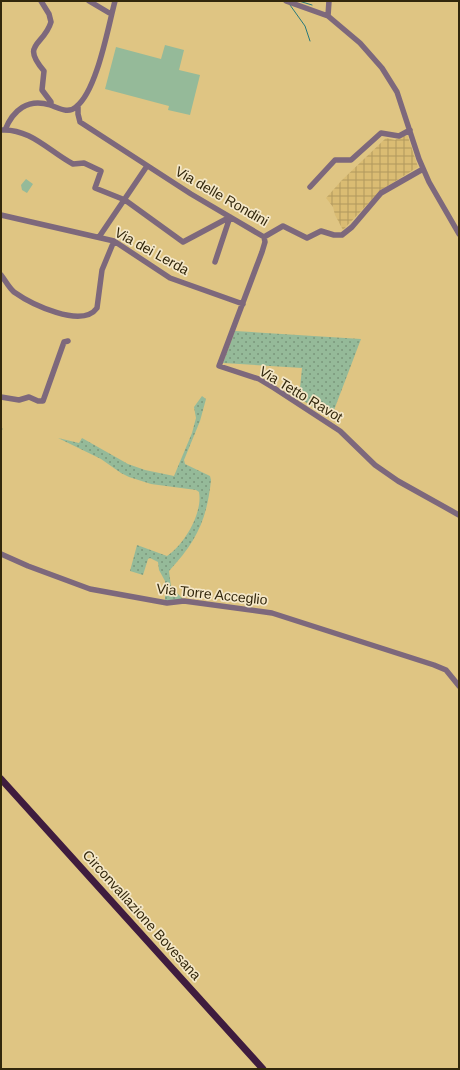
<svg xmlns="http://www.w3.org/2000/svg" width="460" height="1070" viewBox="0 0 460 1070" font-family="Helvetica,sans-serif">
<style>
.industrial{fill:url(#industrial-grid)}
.grass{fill:url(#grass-dots)}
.park{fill:#95ba99}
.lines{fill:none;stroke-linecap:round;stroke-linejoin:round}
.stream{stroke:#29797b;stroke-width:1}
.minor{stroke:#7d687c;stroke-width:5.5}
.major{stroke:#3f1c3e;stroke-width:7}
.labels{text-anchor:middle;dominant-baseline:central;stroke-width:3.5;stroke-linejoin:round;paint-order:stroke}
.street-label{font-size:14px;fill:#32270c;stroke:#f4e7c7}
</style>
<defs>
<pattern id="industrial-grid" width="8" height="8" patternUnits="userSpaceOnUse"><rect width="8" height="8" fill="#dabc73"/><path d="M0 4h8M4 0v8" fill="none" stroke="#b1995d"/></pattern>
<pattern id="grass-dots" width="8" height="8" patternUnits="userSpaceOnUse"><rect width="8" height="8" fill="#95ba99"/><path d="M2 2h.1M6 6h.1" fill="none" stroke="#7a977b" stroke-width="1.8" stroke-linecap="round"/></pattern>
</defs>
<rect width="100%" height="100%" fill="#dfc583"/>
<!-- industrial -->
<path class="industrial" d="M407 134 418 167 381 190 343 230 335 215 333 207 326 198 342 180 386 138 395 140Z"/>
<!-- grass -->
<path class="grass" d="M235 331 361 339 331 418 299 398 302 368 223 363Z
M202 396 206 399 200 421 184 460 185 464 210 476 211 480C207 520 196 542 169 571L171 587 184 600 165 601V581L159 570 158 562 150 558 148 559 143 575 130 571 137 545 167 556C184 545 203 513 199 492L196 490 151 484 129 477 121 473 101 459 58 438 79 443 82 438 128 464 145 470 174 476 192 433 196 418 194 407Z"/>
<!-- park -->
<path class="park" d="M165 45 184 50 179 70 200 75 190 115 168 110 169 106 105 89 116 47 161 59Z
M26 179 33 184 27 193 22 190 21 185Z"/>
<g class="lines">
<!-- stream -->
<path class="stream" d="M299 1 312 5
M290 5 305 26 310 41
M1 429H2"/>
<!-- minor -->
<path class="minor" d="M41 1 49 14 51 22C44 46 20 43 44 71L42 90 51 102V105
M89 1 111 14
M286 1 328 16 360 43 382 68 397 92 419 159 429 182 459 234
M328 16 329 1
M78 106V114L80 122 191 194 264 237
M1 130C30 128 50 152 73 164L84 163 101 171 95 188 125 200 183 242 230 217
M5 130C13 110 28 98 50 105 59 108 68 114 76 107 97 91 108 27 115 1
M310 187 335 160H351L381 133 399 136 410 130
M1 215 114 241 170 278 243 304
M99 237 147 166
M264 237 265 242 262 252 219 366 259 379 274 388 340 431 375 465 398 481 459 515
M264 237 283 226 307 238 321 231 334 235H342L352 227 381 193 423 169
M215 262 230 217
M1 275C5 280 9 288 14 292 31 304 82 329 97 308L102 270 114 241
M1 397 19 400 29 397 38 401H43L64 342 68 341
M1 554 28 566 90 589 167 603 184 601 272 613 434 665 446 670 459 686"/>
<!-- major -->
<path class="major" d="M1 779 263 1069"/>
</g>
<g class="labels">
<!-- street labels -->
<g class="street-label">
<text transform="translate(222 196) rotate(30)">Via delle Rondini</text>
<text transform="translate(152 251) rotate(29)">Via dei Lerda</text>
<text transform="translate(301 394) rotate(31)">Via Tetto Ravot</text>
<text transform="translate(212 594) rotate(6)">Via Torre Acceglio</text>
<text transform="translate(142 915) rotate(48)">Circonvallazione Bovesana</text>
</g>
</g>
<!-- border -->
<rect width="460" height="1070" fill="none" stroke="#32270c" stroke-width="4"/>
</svg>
